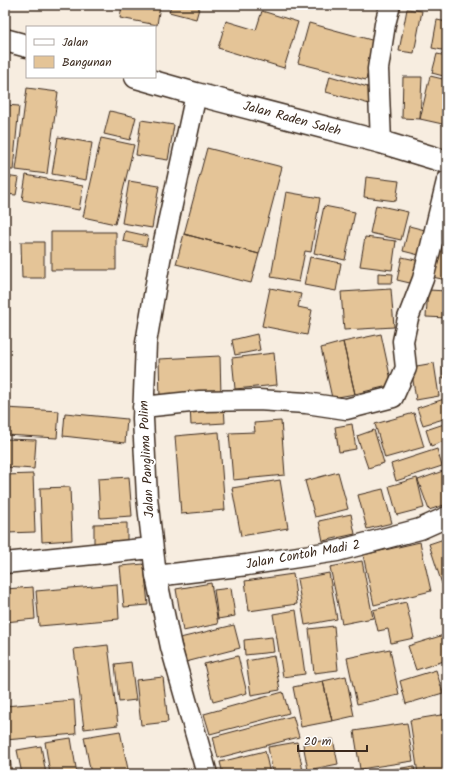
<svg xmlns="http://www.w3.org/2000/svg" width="452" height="779" viewBox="0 0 452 779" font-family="Kalam,sans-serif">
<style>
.building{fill:#e4c497;stroke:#3b2a1e}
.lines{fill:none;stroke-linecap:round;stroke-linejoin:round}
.street-casing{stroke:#3b2a1e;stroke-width:23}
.secondary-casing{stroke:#3b2a1e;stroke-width:25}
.street{stroke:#fff;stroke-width:20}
.secondary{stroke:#fff;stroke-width:22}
.labels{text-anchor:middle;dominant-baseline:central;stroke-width:4;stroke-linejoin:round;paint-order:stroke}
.street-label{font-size:13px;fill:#3b2a1e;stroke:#fff}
</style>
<rect width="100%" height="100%" fill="#f7ede0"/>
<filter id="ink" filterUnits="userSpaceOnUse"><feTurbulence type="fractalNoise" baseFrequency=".025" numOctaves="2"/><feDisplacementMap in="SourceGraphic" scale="8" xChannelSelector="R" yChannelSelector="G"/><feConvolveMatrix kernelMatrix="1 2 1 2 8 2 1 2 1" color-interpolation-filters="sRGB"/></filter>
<g filter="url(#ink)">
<!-- building -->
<path class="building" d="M122 5H160L157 25 120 18Z
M171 5H200L196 19 169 12Z
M331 5H359L331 8Z
M407 9 422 11 414 53 399 51Z
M262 11 298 22 284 68 218 48 226 21 256 30Z
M437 20 447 22V51L432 48Z
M309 23 375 41 366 80 298 63Z
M437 54 447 56V77L432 73Z
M330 76 378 90 373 105 326 92Z
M430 76 447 80V125L420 119Z
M403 77H422L420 119 402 118Z
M27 88 58 92 47 174 16 170Z
M5 105 19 106 13 170H5Z
M110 111 136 117 130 140 104 134Z
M141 120 174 125 168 160 136 155Z
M58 137 92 143 86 180 52 174Z
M101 138 134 145 115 224 83 217Z
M207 148 282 167 259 254 184 234Z
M26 175 83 186 79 210 22 200Z
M5 176 19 178 16 195 5 194Z
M366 177 399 181 396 201 364 197Z
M129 181 159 186 152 228 122 223Z
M286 192 320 198 311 252 305 251 299 282 271 277Z
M376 205 408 212 401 240 370 233Z
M324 206 355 212 345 260 314 253Z
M409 226 429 231 423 256 403 251Z
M125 231 148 236 146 246 123 241Z
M51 232H116V270H51Z
M184 234 259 254 251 283 176 264Z
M365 237 396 241 392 270 360 266Z
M435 238 447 240V280L427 276Z
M21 242H44V278H22Z
M310 257 341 263 336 291 304 285Z
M402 257 420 261 414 284 397 280Z
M378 273 393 274 392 283H378Z
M270 288 301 294 298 307 312 310 307 335 262 326Z
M391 289 394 327 344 330 341 292Z
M428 290 447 291V318L426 317Z
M257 334 260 350 235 355 232 340Z
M381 334 392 385 355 394 343 342Z
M343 342 355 394 332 398 321 348Z
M274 353 277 385 235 389 232 358Z
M220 356 221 396 160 399 159 359Z
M443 360H447V377L443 378Z
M434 363 439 396 416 400 411 367Z
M447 398V418L423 425 417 408Z
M224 404 225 423 191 425 190 406Z
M5 408 59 411 57 438 5 435Z
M65 413 127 419 125 443 63 436Z
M414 413 424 447 385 458 375 424Z
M281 421 285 475 233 480 229 433 255 432 254 423Z
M447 423V440L431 446 426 430Z
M352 424 356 449 339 452 335 427Z
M374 430 384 463 368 468 357 436Z
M219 432 225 510 181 514 175 436Z
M5 439 36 440 34 469 5 467Z
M437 449 442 466 396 481 391 464Z
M443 471 447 482V504L429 510 418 480Z
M338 472 348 509 315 517 305 481Z
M33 474 35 532 7 533 5 475Z
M129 477 132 516 100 518 98 479Z
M417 478 424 508 397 515 389 486Z
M280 480 288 528 241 536 232 488Z
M70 487 72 540 42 542 40 488Z
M383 489 392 523 367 529 358 495Z
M351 514 355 534 323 541 319 521Z
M127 523V546L94 547V524Z
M447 538V583L442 584 429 544Z
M420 542 431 591 374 605 363 555Z
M362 561 373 618 342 624 330 567Z
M144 564 148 605 124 607 120 566Z
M329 573 337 619 305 625 297 579Z
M293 574 297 604 249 611 245 581Z
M211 583 218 624 183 631 176 589Z
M117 584 119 619 39 626 36 591Z
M33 587 35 619 5 622V589Z
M231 588 235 616 218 619 214 590Z
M406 602 414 638 391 643 388 629 378 631 373 610Z
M296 610 305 674 283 677 273 614Z
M234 625 240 648 186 662 180 638Z
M334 626 338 670 314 673 309 629Z
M447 634V660L416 670 408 646Z
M272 637 274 652 245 655 244 640Z
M108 645 118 725 84 729 74 649Z
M390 649 399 695 357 704 347 658Z
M238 656 247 693 213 702 204 664Z
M274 656 280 690 251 695 246 661Z
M131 662 136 700 119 702 115 664Z
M436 670 443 693 406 704 400 681Z
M346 676 354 716 332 721 323 681Z
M163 677 168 722 141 725 136 680Z
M323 681 332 721 301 727 293 687Z
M283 692 289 713 210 734 204 714Z
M74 700 76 734 5 740V706Z
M447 714V774H418L410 720Z
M293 716 299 737 218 758 213 737Z
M407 723 413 761 360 769 354 731Z
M120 731 129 774H91L84 737Z
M71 738 77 774H50L45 742Z
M333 739 338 764 308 770 303 744Z
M297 742 303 771 288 774H273L268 747Z
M41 746 46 774H22L17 750Z
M5 750H9L12 774H5Z
M265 751 270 774H223L220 762Z
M414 766 415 774H366Z
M184 769 185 774H162Z
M340 770V774H315Z"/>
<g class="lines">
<defs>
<path id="street" d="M196 94 160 260 146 343 143 419 147 497 156 576 171 647 207 774
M381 142 378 69 385 24 390 5
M143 407 200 401 258 400 306 403 346 409 393 397 406 368 403 341 408 318 423 279 447 181
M5 563 152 548
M156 576 247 565 337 551 420 529 447 517"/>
<path id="secondary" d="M5 40 27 46
M136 77 196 94 381 142 447 162"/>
</defs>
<!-- street casing -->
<use href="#street" class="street-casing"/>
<!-- secondary casing -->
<use href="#secondary" class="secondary-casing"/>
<!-- street -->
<use href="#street" class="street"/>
<!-- secondary -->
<use href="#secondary" class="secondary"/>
</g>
</g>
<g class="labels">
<!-- street labels -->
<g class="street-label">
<text transform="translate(292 119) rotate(15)">Jalan Raden Saleh</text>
<text transform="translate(147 459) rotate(-93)">Jalan Panglima Polim</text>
<text transform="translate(303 555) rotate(-10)">Jalan Contoh Madi 2</text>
</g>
</g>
<!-- margin -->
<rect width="452" height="779" fill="none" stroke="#fff" stroke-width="20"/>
<rect x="10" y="10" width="432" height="759" fill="none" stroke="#3b2a1e" stroke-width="1.5" filter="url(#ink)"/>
<!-- legend -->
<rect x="26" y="26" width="130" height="52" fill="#ffffff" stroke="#b1aaa5"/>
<rect x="34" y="39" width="20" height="6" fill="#ffffff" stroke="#b1aaa5"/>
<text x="62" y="46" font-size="12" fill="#3b2a1e">Jalan</text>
<rect x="34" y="56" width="20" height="12" fill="#e4c497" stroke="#b1aaa5"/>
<text x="62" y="66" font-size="12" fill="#3b2a1e">Bangunan</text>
<!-- scale -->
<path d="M298 745v6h69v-6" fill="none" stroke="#3b2a1e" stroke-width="2"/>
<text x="304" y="745" font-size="12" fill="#3b2a1e" stroke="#ffffff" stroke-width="3" paint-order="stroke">20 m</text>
</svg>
